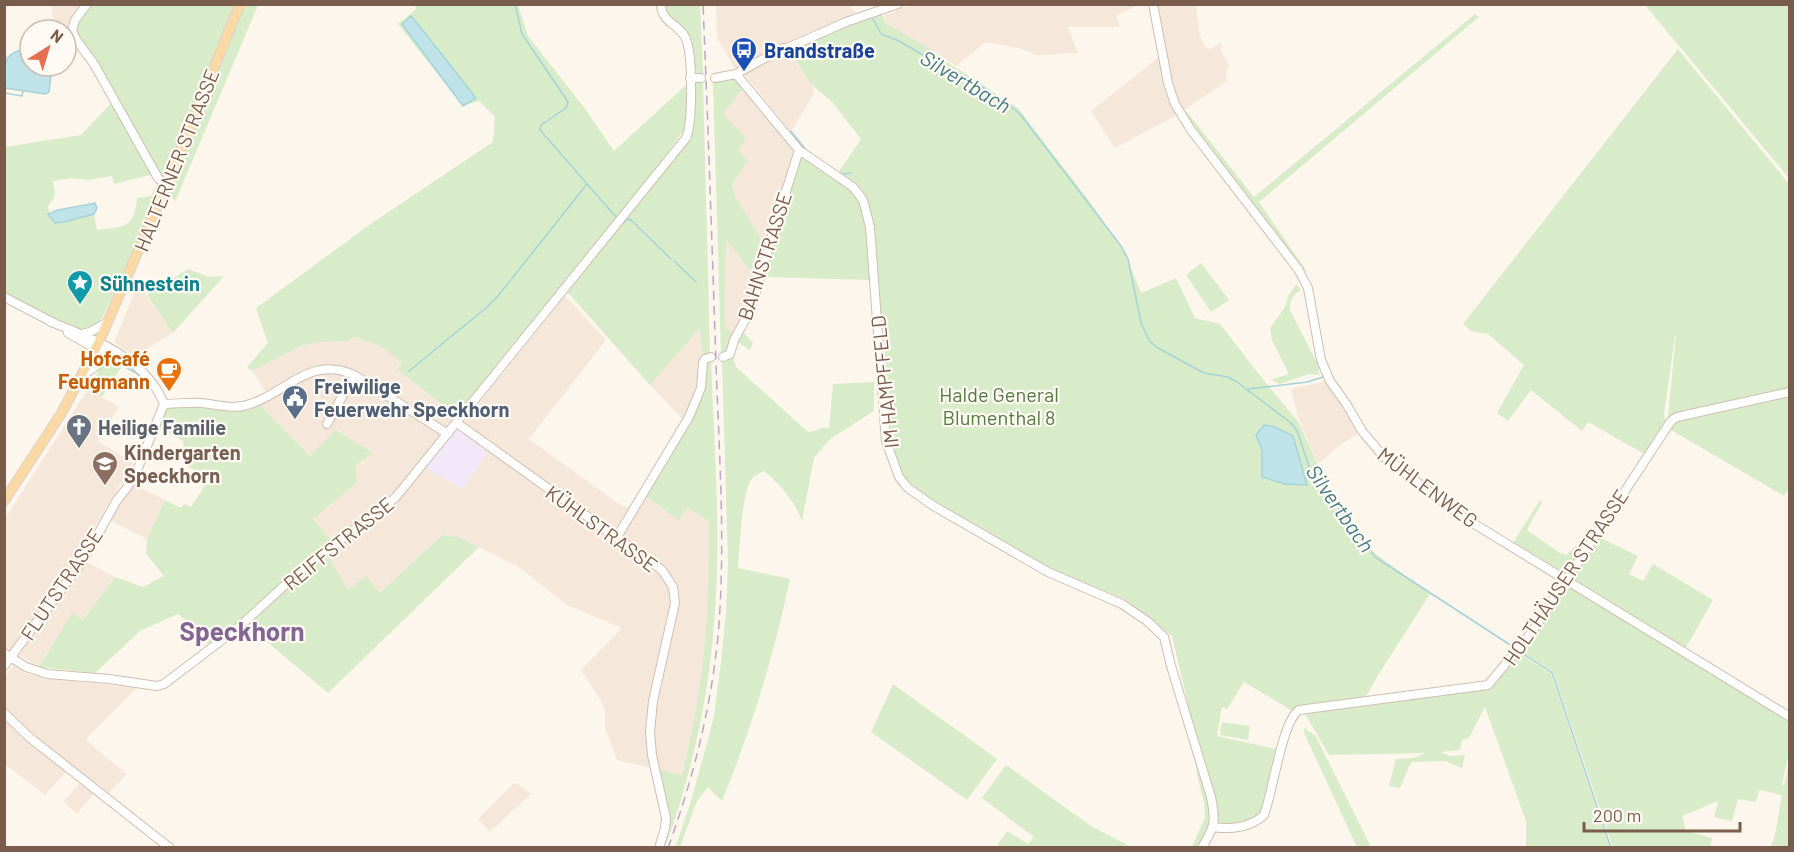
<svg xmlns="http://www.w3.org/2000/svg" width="1794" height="852" viewBox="0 0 1794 852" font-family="Barlow,sans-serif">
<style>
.residential{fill:#f5e8da}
.education{fill:#f3e8fa}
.green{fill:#d8ecc9}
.water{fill:#bfe3e8;stroke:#a5d3da;stroke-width:1.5}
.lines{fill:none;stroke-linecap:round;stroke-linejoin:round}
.stream{stroke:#a5d3da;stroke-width:1.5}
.minor-casing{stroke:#d1beb0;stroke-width:10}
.major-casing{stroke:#dad1cd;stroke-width:11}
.minor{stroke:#fff;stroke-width:8}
.major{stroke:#fbd9a5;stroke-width:9}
.rail{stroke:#b9a8c9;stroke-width:1.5;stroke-dasharray:9 6;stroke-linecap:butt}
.labels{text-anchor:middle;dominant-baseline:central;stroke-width:4.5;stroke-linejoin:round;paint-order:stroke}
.transit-label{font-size:20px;font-weight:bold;fill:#164399;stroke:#fffaf3;text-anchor:start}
.street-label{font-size:20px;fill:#7a5c4d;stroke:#fffaf3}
.culture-label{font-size:20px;font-weight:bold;fill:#0d838f;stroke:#fffaf3;text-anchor:start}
.food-label{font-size:20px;font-weight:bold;fill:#c56008;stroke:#fffaf3;text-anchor:end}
.service-label{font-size:20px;font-weight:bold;fill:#4e5e75;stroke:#fffaf3;text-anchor:start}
.park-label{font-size:20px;fill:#537a41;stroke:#fffaf3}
.worship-label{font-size:20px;font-weight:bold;fill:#5b616d;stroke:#fffaf3;text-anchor:start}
.education-label{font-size:20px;font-weight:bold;fill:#785e54;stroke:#fffaf3;text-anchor:start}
.water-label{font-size:21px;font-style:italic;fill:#437c86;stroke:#fffaf3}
.district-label{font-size:26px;font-weight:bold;fill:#846695;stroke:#fffaf3}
</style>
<rect width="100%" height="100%" fill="#fdf6ec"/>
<!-- residential -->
<path class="residential" d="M929 4 1138 5 1116 16 1120 27H1068L1078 53 1036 55 1022 49 986 42 956 66 931 49 887 24 884 15 896 12 898 8Z
M51 5H86L72 31 66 36V30H53L54 22Z
M716 5H849L856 13 800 36 735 69 717 38Z
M1157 5H1196L1200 37 1207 49H1210L1220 43 1222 47 1220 49 1230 67 1226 71 1227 81 1183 111 1172 86Z
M787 48 812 84 814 93 791 132 743 72Z
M1159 57 1161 74 1166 93 1177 115 1115 148 1091 111Z
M744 87 795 151 766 246 737 200 732 184 748 161 738 150 722 114Z
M726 238 758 281 735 334 725 328Z
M138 284 173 333 134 356 114 342Z
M565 296 606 340 529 439 623 507 625 505 631 510 641 493 679 521 688 508 709 522V610L701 684 697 713 682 775 617 760 605 728V712L601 700 581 670 622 628 567 605 517 566 458 537 442 535 380 593 348 591 327 556 332 542 313 519 357 483 356 465 365 460 310 456 259 404 267 394 252 371 301 346 319 342 349 341 353 337 378 345 403 362 397 369 463 423Z
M700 328 703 359 699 389 684 421 650 385Z
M1327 381 1358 434 1340 445 1321 462H1317L1298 417 1291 389Z
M88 389 119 407 98 441 133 463 77 557 115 577 83 620 72 613 39 667 5 647 4 520Z
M132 483 165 500 147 539 110 520Z
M13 666 28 674 47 680 49 679 137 688 86 739 103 755 127 774 109 793V796L104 802 93 794 77 814 63 802 80 783 66 772 45 795 6 765 5 766V676Z
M514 783 518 784 531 794 490 832 478 819Z"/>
<!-- education -->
<path class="education" d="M458 430 488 452 462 489 425 467 454 431Z"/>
<!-- green -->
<path class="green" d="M664 4 700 5 703 75H698L692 71V46L666 15Z
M88 5H258L175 202 86 51 73 25Z
M415 5H518L528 36 586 110 614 151 686 85V122L684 130 659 164 665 170C673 159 687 147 691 134 697 119 687 93 697 82L703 81 710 355 703 359 700 328 650 385 562 286 456 416 397 369 402 362 378 345 354 337 349 341 319 342 301 346 252 371 247 367 268 343 256 308 372 223 493 142 495 117 479 101 463 106 398 24 416 9Z
M1645 5H1789V178Z
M881 13 887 24 931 49 947 62 1018 108 1090 202 1124 250 1141 293 1176 278 1195 318 1220 324 1258 373 1299 423 1331 494 1372 551 1430 594 1380 672 1365 698 1294 712 1244 682 1227 709 1222 707 1217 736 1280 750C1275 768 1270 810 1255 820 1245 827 1224 827 1213 826L1201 847H1192L1205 817 1204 803 1197 774 1188 704 1172 636 1126 600 1049 568 928 497 905 479 887 441 873 280 762 277 800 155 834 179 861 139 833 103 812 85 787 48 846 22Z
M1475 14 1479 17 1259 202 1308 273 1300 268 1253 207 1183 111 1187 112 1254 197Z
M1678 49 1789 184V489L1784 496 1671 430 1668 416 1676 335 1675 336 1664 415 1667 425 1646 455 1588 422 1582 431 1531 390 1508 421 1497 413 1524 365 1488 334 1471 331 1463 324Z
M733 77 744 87 723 114 746 138 738 150 748 161 732 184 737 200 766 246 758 281 726 239 725 328 735 334 731 349 721 355 713 81Z
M114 100 154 174 114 184 112 176 88 180 72 178 53 181 55 195 48 207 51 219 55 223 64 222 94 214 97 230C124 227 135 228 137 198L151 196 156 185 159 182 163 190 100 322C94 329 84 331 76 330L5 294V147L81 135Z
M1201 263 1229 300 1211 312 1186 275Z
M188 269 209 277 224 276 173 333 147 295Z
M1296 284 1301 290C1292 295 1290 300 1290 310L1319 367V375L1309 374 1280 384 1270 380 1289 374 1272 340 1270 328 1285 307 1288 297Z
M741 329 753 343 750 350 739 343 736 345 734 361 737 368 808 432C816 432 821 426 829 428L833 384 874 382V411L830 439 814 458 802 521C795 502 780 484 764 471 760 473 755 475 752 478 741 494 740 547 738 568L790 579C774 655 751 730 722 801L708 787 697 801 680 847 675 848 690 804 709 736 714 715 721 662 726 613 728 562 722 359Z
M711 359C714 443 721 527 715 611 710 691 693 772 665 847H660L668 824 657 769 682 775C704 689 710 610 709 522L688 508 679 521 643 494 690 418 704 362Z
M108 363 122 366 102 397 88 389 101 366Z
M259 404 310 456 336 430 373 453 356 465 357 483 313 519 332 542 328 556 348 590 366 576 380 593 442 535 458 537 479 547 328 693 242 621 211 646 193 633V626L178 614 140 631 95 673 39 667 72 613 83 620 115 577 143 587 164 576 146 554 147 539 165 500 181 508 184 504 191 507 209 479 186 465 183 441 158 427 166 408 169 407Z
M1540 500 1542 502 1527 530 1560 553 1566 555 1597 527 1568 576 1513 543Z
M1601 538 1638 556 1629 574 1643 581 1653 564 1713 600 1684 651 1570 579 1595 540Z
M1568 585 1712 671 1708 673 1710 675 1714 673 1789 718V753L1782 785H1784L1789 763V847H1771L1775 834 1782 795 1759 790 1756 802 1738 799 1732 821 1714 817 1718 801 1682 816 1686 831 1712 838 1710 847H1613L1553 673 1522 652Z
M1521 654 1551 674 1610 847H1526V821L1485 707 1469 738 1462 740 1460 750 1440 752 1450 756 1465 755 1462 768 1445 761 1411 762 1400 788 1389 786 1396 759 1413 758 1426 753 1329 755 1304 712 1492 685Z
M893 684 997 759 967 800 871 732Z
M1222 722 1250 726 1248 740 1220 735Z
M1304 728 1315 735 1371 847H1357L1304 733Z
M1006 765 1091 826 1131 847H996L1007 831 1028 844 1034 837 982 798Z"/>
<!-- water -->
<path class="water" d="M411 16 421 28 476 98 463 106 402 24Z
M30 49V66H52L49 92 45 94 5 88C4 65 1 51 30 49Z
M95 203 97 208 94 214 64 222 55 223 48 214 58 210Z
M1264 425 1275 427 1293 436 1307 485 1285 484 1262 477V450L1256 435Z"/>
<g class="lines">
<!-- stream -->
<path class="stream" d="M515 4 522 34 568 102 566 108 541 125 540 130 616 217
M873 19 881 34 897 40 949 70 965 76 1003 100 1020 114 1121 246 1128 259 1141 323 1149 340 1156 347 1204 373 1228 377 1237 382 1291 423 1297 431 1310 469 1375 557 1515 648
M4 93 22 96 23 91
M791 131 807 151
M840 174 851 173
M623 223 628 219H630L671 259
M674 261 696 282
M118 363 136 373 147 382
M409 371 486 308 498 296 587 184
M1248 389 1307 382 1323 377
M1519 651 1552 673 1611 848"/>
<defs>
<path id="minor" d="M87 4 75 20 72 31 77 41 94 64 158 178 166 186
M1153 4 1168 83 1175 104 1191 130 1298 269 1308 288 1321 360 1330 381 1347 405 1362 431 1384 457 1463 517 1790 717
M736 74 799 150 853 187 863 200 870 227 886 441 899 477 908 488 932 505 1048 572 1122 604 1147 621 1164 637 1171 666 1211 797C1216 823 1215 825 1202 848
M690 78H701
M715 78 736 74 783 48H787L846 22 898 4
M4 297 56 324
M51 322C94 339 146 358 164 404 176 404 189 402 201 403 215 404 228 409 243 406 284 397 307 354 354 375L448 434
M68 333 105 354 127 362
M82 334 90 332 108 322
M723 357 730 354 734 340 746 318 755 295 771 239 799 150
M82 376 103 361 114 358
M457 423 662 570 673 587 675 603 653 701 650 732 652 755 666 818 665 828 659 848
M327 424 354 375
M617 537 689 417 701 388 703 362 705 359 711 357
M4 653 26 667 47 674 109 679 157 686 164 684 239 627 298 573 396 497 686 138C693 123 693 51 685 37 678 24 661 22 661 4
M4 666 84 559 117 500 126 489 138 468 164 404
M4 713 29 737 170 848
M1214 827C1231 830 1251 827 1264 815 1273 792 1282 721 1299 710L1488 685 1532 632 1671 421 1677 417 1790 392"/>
<path id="major" d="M4 501 61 414 99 342 166 186 240 4"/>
</defs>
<!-- minor casing -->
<use href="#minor" class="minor-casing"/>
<!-- major casing -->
<use href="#major" class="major-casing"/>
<!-- minor -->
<use href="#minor" class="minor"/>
<!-- major -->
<use href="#major" class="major"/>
<!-- rail -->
<path class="rail" d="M668 848C693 779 711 708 718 636 726 545 719 454 716 363 712 244 708 124 703 4"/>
</g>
<!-- icons -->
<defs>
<symbol id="bus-pin" viewBox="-11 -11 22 30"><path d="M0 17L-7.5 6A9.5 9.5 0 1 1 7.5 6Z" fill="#1a4fb4" stroke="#fffaf3"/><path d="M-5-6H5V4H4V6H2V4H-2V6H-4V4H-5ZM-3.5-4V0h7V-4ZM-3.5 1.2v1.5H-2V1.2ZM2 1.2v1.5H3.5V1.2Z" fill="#fff"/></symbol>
<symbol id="sight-pin" viewBox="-11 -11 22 30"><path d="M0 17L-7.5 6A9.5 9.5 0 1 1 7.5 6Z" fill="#0f9aa8" stroke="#fffaf3"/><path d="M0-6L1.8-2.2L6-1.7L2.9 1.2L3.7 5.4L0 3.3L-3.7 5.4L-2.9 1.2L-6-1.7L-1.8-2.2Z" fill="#fff"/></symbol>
<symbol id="cafe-pin" viewBox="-11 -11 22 30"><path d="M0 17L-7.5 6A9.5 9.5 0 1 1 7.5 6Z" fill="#e8710a" stroke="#fffaf3"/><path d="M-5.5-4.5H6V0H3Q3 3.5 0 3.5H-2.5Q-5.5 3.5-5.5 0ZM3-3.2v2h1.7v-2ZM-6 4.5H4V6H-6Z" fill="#fff"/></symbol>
<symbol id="civic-pin" viewBox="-11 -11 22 30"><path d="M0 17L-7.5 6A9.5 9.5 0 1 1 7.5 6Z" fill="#5c6f8a" stroke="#fffaf3"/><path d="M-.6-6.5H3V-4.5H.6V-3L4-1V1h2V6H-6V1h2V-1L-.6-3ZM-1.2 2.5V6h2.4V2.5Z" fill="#fff"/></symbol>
<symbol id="church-pin" viewBox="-11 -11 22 30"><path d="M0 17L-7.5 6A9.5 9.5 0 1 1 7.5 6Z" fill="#6b7280" stroke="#fffaf3"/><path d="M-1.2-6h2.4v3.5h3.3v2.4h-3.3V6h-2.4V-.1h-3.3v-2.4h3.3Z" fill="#fff"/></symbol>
<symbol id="school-pin" viewBox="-11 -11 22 30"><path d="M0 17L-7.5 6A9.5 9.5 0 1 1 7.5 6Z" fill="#8d6e63" stroke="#fffaf3"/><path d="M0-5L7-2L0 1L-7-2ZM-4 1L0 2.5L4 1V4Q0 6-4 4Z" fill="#fff"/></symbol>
</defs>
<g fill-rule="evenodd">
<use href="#bus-pin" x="729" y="35" width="30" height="40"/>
<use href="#sight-pin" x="65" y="268" width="30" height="40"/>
<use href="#cafe-pin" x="154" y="355" width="30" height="40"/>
<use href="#civic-pin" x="280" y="383" width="30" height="40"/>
<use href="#church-pin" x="64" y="412" width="30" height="40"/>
<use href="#school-pin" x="90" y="449" width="30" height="40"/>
</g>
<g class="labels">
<!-- transit labels -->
<g class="transit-label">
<text x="764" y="50">Brandstraße</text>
</g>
<!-- street labels -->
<g class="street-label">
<text transform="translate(176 160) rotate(-68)">HALTERNER STRASSE</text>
<text transform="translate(764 256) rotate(-72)">BAHNSTRASSE</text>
<text transform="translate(884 382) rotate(-96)">IM HAMPFFELD</text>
<text transform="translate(1428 487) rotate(37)">MÜHLENWEG</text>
<text transform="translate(602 528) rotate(36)">KÜHLSTRASSE</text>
<text transform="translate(338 543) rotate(-39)">REIFFSTRASSE</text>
<text transform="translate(1565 577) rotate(-56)">HOLTHÄUSER STRASSE</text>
<text transform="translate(61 584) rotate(-56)">FLUTSTRASSE</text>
</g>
<!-- culture labels -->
<g class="culture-label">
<text x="100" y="283">Sühnestein</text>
</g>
<!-- food labels -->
<g class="food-label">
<text x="150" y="358">Hofcafé<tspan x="150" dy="23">Feugmann</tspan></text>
</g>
<!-- service labels -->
<g class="service-label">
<text x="314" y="386">Freiwilige<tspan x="314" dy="23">Feuerwehr Speckhorn</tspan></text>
</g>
<!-- park labels -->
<g class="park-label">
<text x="999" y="394">Halde General<tspan x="999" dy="23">Blumenthal 8</tspan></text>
</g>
<!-- worship labels -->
<g class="worship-label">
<text x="98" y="427">Heilige Familie</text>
</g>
<!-- education labels -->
<g class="education-label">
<text x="124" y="452">Kindergarten<tspan x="124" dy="23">Speckhorn</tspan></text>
</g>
<!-- water labels -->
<g class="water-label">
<text transform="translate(966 81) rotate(31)">Silvertbach</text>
<text transform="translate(1341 508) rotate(55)">Silvertbach</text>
</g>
<!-- district labels -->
<g class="district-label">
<text x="242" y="630">Speckhorn</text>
</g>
</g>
<!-- border -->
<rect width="1794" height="852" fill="none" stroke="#7a5c4d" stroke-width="12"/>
<!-- north arrow -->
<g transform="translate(48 48) rotate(37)"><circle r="28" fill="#fffaf3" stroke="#cabbb1" stroke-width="1.5"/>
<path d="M0-4.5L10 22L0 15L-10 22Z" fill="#e76f51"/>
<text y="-9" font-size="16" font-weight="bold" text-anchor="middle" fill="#7a5c4d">N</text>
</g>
<!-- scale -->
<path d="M1584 822v9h156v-9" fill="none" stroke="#7a5c4d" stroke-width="3"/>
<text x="1593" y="822" font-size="18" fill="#7a5c4d" stroke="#fffaf3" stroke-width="4.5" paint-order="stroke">200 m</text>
</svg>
